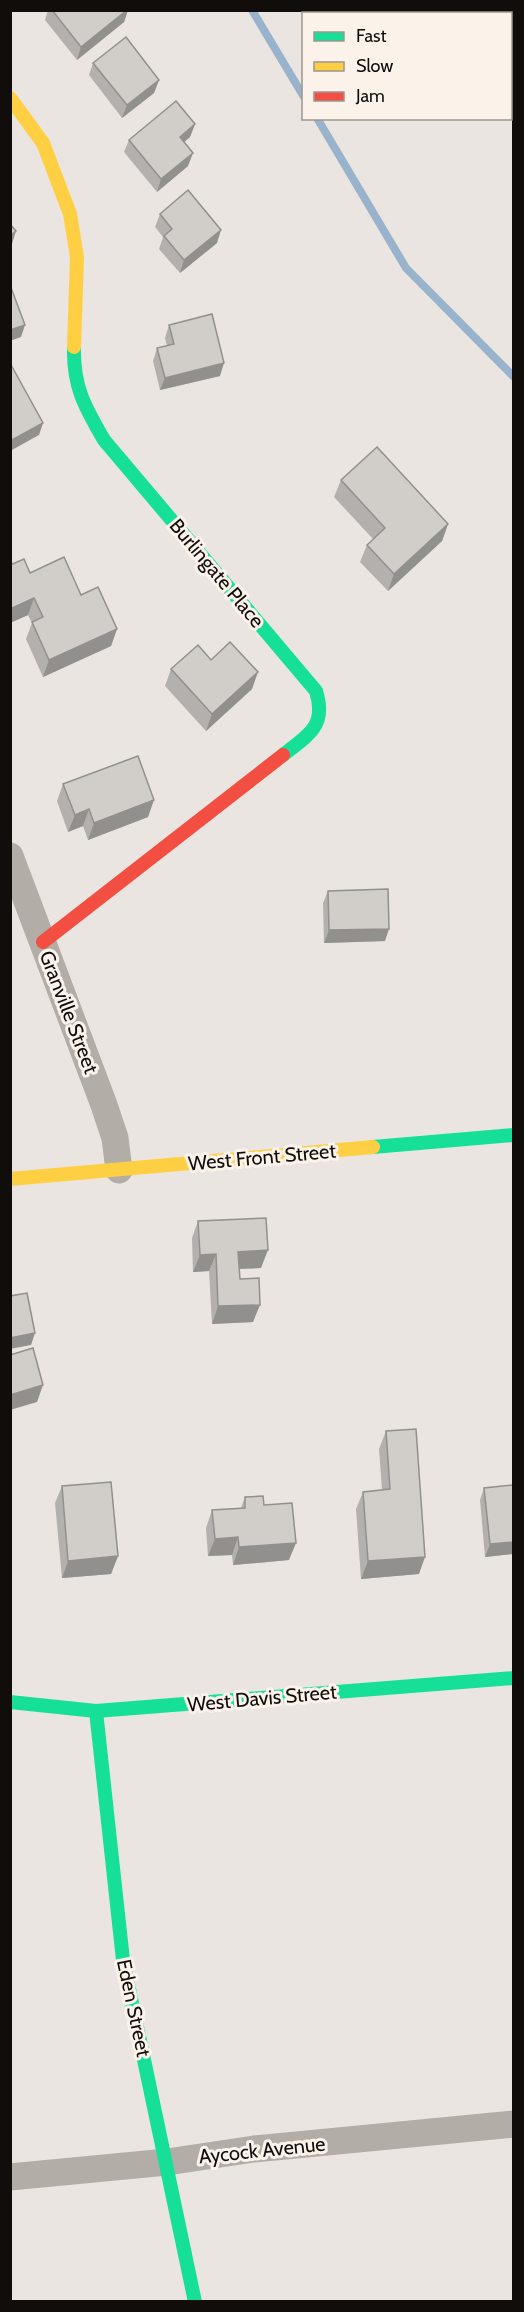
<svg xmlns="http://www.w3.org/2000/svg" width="524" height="2312" viewBox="0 0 524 2312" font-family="Cabin,sans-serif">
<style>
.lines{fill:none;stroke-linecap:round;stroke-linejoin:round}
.stream{stroke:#9ab3cc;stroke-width:8}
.street{stroke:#b2ada7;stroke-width:27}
.fast{stroke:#16e098;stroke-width:14}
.slow{stroke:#ffcf43;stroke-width:14}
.jam{stroke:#f24e42;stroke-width:14}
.wall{fill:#b4b0ad}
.shaded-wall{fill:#92908d}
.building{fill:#d1cdc9;stroke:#92908d;stroke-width:1.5}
.labels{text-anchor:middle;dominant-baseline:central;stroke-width:6;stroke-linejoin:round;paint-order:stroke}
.street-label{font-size:20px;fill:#100d0a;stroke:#fbf3ea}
</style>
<rect width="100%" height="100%" fill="#eae5e0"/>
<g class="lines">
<!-- stream -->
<path class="stream" d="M252 10 304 97
M317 118 406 268 514 377"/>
<!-- street -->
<path class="street" d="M10 856 104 1105 115 1138 119 1170
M10 2177 167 2162 254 2149 514 2124"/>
<!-- fast -->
<path class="fast" d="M74 347C73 387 85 407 104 440L316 691C327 727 308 735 283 755
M373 1147 514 1135
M10 1702 96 1711 514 1678
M96 1711 123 1960 195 2302"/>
<!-- slow -->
<path class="slow" d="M10 98 43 143 70 214 77 257 74 347
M10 1179 373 1147"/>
<!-- jam -->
<path class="jam" d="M43 942 283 755"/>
</g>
<!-- wall -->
<path class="wall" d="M48 10H128L124 22 77 60 45 20Z
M93 63 159 80 154 93 122 118 89 75Z
M195 124 190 137 184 142 188 166 157 192 124 152 129 140Z
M160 214 217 243 180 273 159 249 163 237 155 227Z
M169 325 220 376 160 390 153 361 157 348 167 346 165 338Z
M341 480 448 524 442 541 388 591 360 562 367 545 373 539 334 497Z
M10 565 81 595 117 629 111 646 43 677 26 639 32 623 28 615 10 623Z
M171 669 252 689 206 731 165 686Z
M63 784 148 817 88 840 83 826 68 832 57 801Z
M328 891 385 941 324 943 323 903Z
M198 1221 261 1268 239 1269 240 1279 253 1322 212 1324 209 1271 193 1272 192 1238Z
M386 1431 419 1574 361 1579 356 1509 363 1492 382 1490 379 1449Z
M513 1485V1554L485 1557 480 1500 484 1488Z
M62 1486 118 1556 111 1574 62 1578 55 1503Z
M245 1497 264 1505 289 1560 233 1565 232 1555 208 1556 206 1528 212 1510 241 1508Z"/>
<!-- shaded-wall -->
<path class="shaded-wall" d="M127 10H128L124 22 77 60 81 47Z
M159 80 154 93 122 118 127 105Z
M195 124 190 137 175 150 180 137Z
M193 153 188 166 157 192 161 179Z
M221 230 217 243 180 273 184 260Z
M16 231 12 244 10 245V236Z
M25 325 21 337 10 341V330Z
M224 363 220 376 160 390 165 378Z
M43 423 39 435 10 451V445L12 440Z
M448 524 442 541 388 591 394 574Z
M34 598 28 615 10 623V609Z
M117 629 111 646 43 677 49 660Z
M258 672 252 689 206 731 212 714Z
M154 800 148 817 88 840 94 823Z
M89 809 83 826 68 832 75 815Z
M389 929 385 941 324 943 329 930Z
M268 1250 261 1268 232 1269 238 1252Z
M216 1254 209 1271 193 1272 200 1255Z
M260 1305 253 1322 212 1324 218 1306Z
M35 1333 31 1345 10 1349V1338Z
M43 1385 37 1402 10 1410V1395Z
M238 1537 232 1555 208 1556 215 1539Z
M513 1542V1554L485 1557 490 1544Z
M296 1543 289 1560 233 1565 239 1547Z
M118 1556 111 1574 62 1578 68 1561Z
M425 1557 419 1574 361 1579 368 1561Z"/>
<!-- building -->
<path class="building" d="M52 10H127L81 47Z
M126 37 159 80 127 105 93 63Z
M176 101 195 124 180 137 193 153 161 179 129 140Z
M188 190 221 230 184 260 164 236 172 229 160 214Z
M10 224 16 231 10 236Z
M10 285 25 325 10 330Z
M212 314 224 363 165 378 157 348 174 344 169 325Z
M10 363 43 423 12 440 10 437Z
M377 447 448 524 394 574 367 545 385 528 341 480Z
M64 557 81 595 98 587 117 629 49 660 32 622 43 617 34 598 10 609V565L24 559 30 573Z
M230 642 258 672 212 714 171 669 198 645 211 660Z
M138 756 154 800 94 823 89 809 75 815 63 784Z
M388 889 389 929 329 930 328 891Z
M266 1218 268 1250 238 1252 240 1279 259 1278 260 1305 218 1306 216 1254 200 1255 198 1221Z
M27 1293 35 1333 10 1338V1296Z
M33 1348 43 1385 10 1395V1355Z
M416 1429 425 1557 368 1561 363 1492 390 1489 386 1431Z
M111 1482 118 1556 68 1561 62 1486Z
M513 1485V1542L490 1544 484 1488Z
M263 1496 264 1505 292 1503 296 1543 239 1547 238 1537 215 1539 212 1510 245 1508V1497Z"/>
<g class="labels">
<!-- street labels -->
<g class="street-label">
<text transform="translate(217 573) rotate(50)">Burlingate Place</text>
<text transform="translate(69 1012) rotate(69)">Granville Street</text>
<text transform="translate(262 1157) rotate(-5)">West Front Street</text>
<text transform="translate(262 1698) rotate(-5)">West Davis Street</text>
<text transform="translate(134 2008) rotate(78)">Eden Street</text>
<text transform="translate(262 2150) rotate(-6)">Aycock Avenue</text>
</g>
</g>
<!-- border -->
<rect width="524" height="2312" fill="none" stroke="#100d0a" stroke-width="24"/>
<!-- legend -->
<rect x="302" y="12" width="210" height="108" fill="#fbf3ea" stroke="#9d9790" stroke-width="1.5"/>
<rect x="314" y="32" width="30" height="9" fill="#16e098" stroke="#9d9790" stroke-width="1.5"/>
<text x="356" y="42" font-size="18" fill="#100d0a">Fast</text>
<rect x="314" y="62" width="30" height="9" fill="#ffcf43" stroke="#9d9790" stroke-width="1.5"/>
<text x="356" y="72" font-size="18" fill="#100d0a">Slow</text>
<rect x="314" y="92" width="30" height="9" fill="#f24e42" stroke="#9d9790" stroke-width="1.5"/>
<text x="356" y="102" font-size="18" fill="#100d0a">Jam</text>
</svg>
